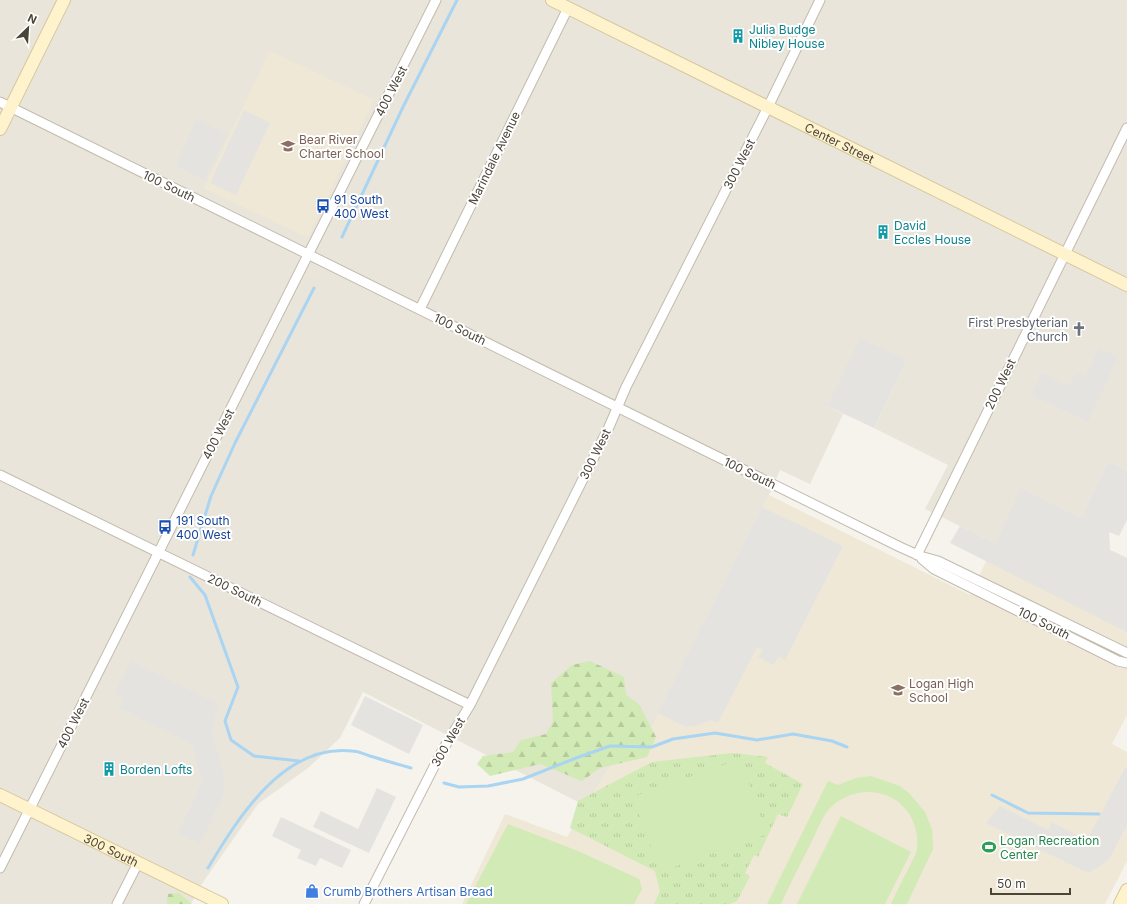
<svg xmlns="http://www.w3.org/2000/svg" width="1127" height="904" viewBox="0 0 1127 904" font-family="Inter,sans-serif">
<style>
.residential{fill:#eae5da}
.education{fill:#efe8d6}
.grass{fill:url(#grass-tufts)}
.forest{fill:url(#forest-firs)}
.park{fill:#d2eab5}
.parking{fill:#e5e3e0}
.lines{fill:none;stroke-linecap:round;stroke-linejoin:round}
.stream{stroke:#a9d4f2;stroke-width:3}
.street-casing{stroke:#c2bbae;stroke-width:11}
.secondary-casing{stroke:#d6c79b;stroke-width:14}
.street{stroke:#fff;stroke-width:9}
.secondary{stroke:#fff3cd;stroke-width:12}
.labels{text-anchor:middle;dominant-baseline:central;stroke-width:4;stroke-linejoin:round;paint-order:stroke}
.culture-label{font-size:12px;fill:#0d838f;stroke:#fff;text-anchor:start}
.street-label{font-size:12px;fill:#4b4439;stroke:#fff}
.education-label{font-size:12px;fill:#785e54;stroke:#fff;text-anchor:start}
.transit-label{font-size:12px;fill:#164399;stroke:#fff;text-anchor:start}
.worship-label{font-size:12px;fill:#5b616d;stroke:#fff;text-anchor:end}
.leisure-label{font-size:12px;fill:#27864d;stroke:#fff;text-anchor:start}
.shop-label{font-size:12px;fill:#366cbe;stroke:#fff;text-anchor:start}
</style>
<defs>
<pattern id="grass-tufts" width="24" height="20" patternUnits="userSpaceOnUse"><rect width="24" height="20" fill="#d2eab5"/><path d="M3 7l-1-3M5 7V3M7 7l1-3M15 17l-1-3M17 17v-4M19 17l1-3" fill="none" stroke="#b6ca9c"/></pattern>
<pattern id="forest-firs" width="22" height="20" patternUnits="userSpaceOnUse"><rect width="22" height="20" fill="#d2eab5"/><path d="M5 1l3.5 6h-7zM16 11l3.5 6h-7z" fill="#b6ca9c"/></pattern>
</defs>
<rect width="100%" height="100%" fill="#f6f3ec"/>
<!-- residential -->
<path class="residential" d="M0 0H1127V470L1108 461 1081 518 995 543 925 509 948 465 874 428 907 360 827 406 843 414 810 484 780 470 769 495 652 727 607 771 586 806 363 692 340 738 308 768 258 804 201 885 191 904H0Z"/>
<!-- education -->
<path class="education" d="M270 51 374 100 308 238 204 188Z
M1021 488 1109 532 1110 550 1127 558V653L1122 662 1127 667V715L1112 744 1127 752V861L1105 904H462L505 814 567 837 607 771 652 727 769 495 970 595Z"/>
<!-- grass -->
<path class="grass" d="M732 753 768 757 765 763 803 784 787 817 778 814 758 857 754 855 745 873 750 876 737 901 730 904H654L660 891 655 871 570 828 578 801 652 762Z"/>
<!-- forest -->
<path class="forest" d="M590 661 624 677 626 695 639 704 656 737 647 757 600 768 582 781 540 764 490 776 477 764 483 756 513 752 521 740 546 734 553 721 551 683 572 665Z
M179 893 192 904H167L168 894Z"/>
<!-- park -->
<path class="park" d="M740 759 767 834 660 872 633 797Z
M871 776 900 786 910 794 925 812 932 829 933 849 907 904H891C897 891 903 879 910 866 912 861 916 855 917 849 922 800 870 775 833 805 824 813 818 828 813 839 802 860 791 882 781 904H767L828 781 838 785 856 778Z
M841 816 911 852 885 904H797Z
M508 824 578 851 639 879 642 889 634 904H466Z"/>
<!-- parking -->
<path class="parking" d="M244 110 270 123 236 195 210 183Z
M197 119 227 134 205 180 175 166Z
M860 338 907 360 874 428 827 406Z
M1099 348 1118 357 1088 422 1031 395 1041 373 1069 386 1076 373 1085 377Z
M1108 461 1127 470V520L1119 536 1109 532 1110 550 1127 558V632L950 543 960 526 995 543 1021 488 1081 518Z
M762 507 843 546 785 660 779 657 773 665 758 657 763 650 757 647 718 723 710 720 696 726 686 727 658 713Z
M131 661 218 704 212 732 224 774V794L200 844 178 833 202 782 192 744 119 708 124 698 115 693Z
M365 696 423 725 409 754 351 725Z
M1125 768 1127 769V825L1111 856 1105 863 1088 873 986 823 1000 806 1048 830 1052 822 1087 840Z
M377 788 396 797 369 853 313 827 321 811 358 829Z
M281 817 351 850 342 868 320 858 316 866 297 858 301 850 272 836Z"/>
<g class="lines">
<!-- stream -->
<path class="stream" d="M342 237 403 107 457 0
M193 555 211 496 235 443 314 288
M190 577 205 595 238 687 225 721 231 740 254 756 299 761
M444 783 459 787 488 786 523 779 576 758 610 746 652 747 673 739 715 733 757 740 793 734 832 741 847 747
M992 795 1028 813 1099 814
M208 868C238 818 284 743 352 751 358 751 364 754 370 756 383 760 397 764 411 768"/>
<defs>
<path id="street" d="M0 102 900 547 920 556 938 561 1127 653
M420 309 568 8
M0 475 470 705
M917 555 1127 128
M922 559 934 569 1118 661 1127 663
M0 868 436 0
M117 904 138 863
M364 904 442 751 470 705 609 427 626 387 768 107 820 0"/>
<g id="secondary">
<path id="s1" d="M552 0 1127 285"/>
<path d="M0 129 64 0"/>
<path id="s2" d="M0 795 222 904"/>
<path d="M1120 904 1127 890"/>
</g>
</defs>
<!-- street casing -->
<use href="#street" class="street-casing"/>
<!-- secondary casing -->
<use href="#secondary" class="secondary-casing"/>
<!-- street -->
<use href="#street" class="street"/>
<!-- secondary -->
<use href="#secondary" class="secondary"/>
</g>
<!-- icons -->
<defs>
<symbol id="building-bare" viewBox="-9 -9 18 18"><path d="M-4-6H4V6H1V3H-1V6H-4ZM-2.5-4.3h1.7v1.8h-1.7ZM.8-4.3h1.7v1.8H.8ZM-2.5-1h1.7V.8h-1.7ZM.8-1h1.7V.8H.8Z" fill="#0f9aa8" stroke="#fff" stroke-width="2.5" paint-order="stroke"/></symbol>
<symbol id="school-bare" viewBox="-9 -9 18 18"><path d="M0-5L7-2L0 1L-7-2ZM-4 1L0 2.5L4 1V4Q0 6-4 4Z" fill="#8d6e63" stroke="#fff" stroke-width="2.5" paint-order="stroke"/></symbol>
<symbol id="bus-bare" viewBox="-9 -9 18 18"><path d="M-5-6H5V4H4V6H2V4H-2V6H-4V4H-5ZM-3.5-4V0h7V-4ZM-3.5 1.2v1.5H-2V1.2ZM2 1.2v1.5H3.5V1.2Z" fill="#1a4fb4" stroke="#fff" stroke-width="2.5" paint-order="stroke"/></symbol>
<symbol id="church-bare" viewBox="-9 -9 18 18"><path d="M-1.2-6h2.4v3.5h3.3v2.4h-3.3V6h-2.4V-.1h-3.3v-2.4h3.3Z" fill="#6b7280" stroke="#fff" stroke-width="2.5" paint-order="stroke"/></symbol>
<symbol id="stadium-bare" viewBox="-9 -9 18 18"><path d="M0-5a6.5 5 0 1 0 0 10a6.5 5 0 1 0 0-10ZM-3.5-1.8h7v3.6h-7Z" fill="#2e9e5b" stroke="#fff" stroke-width="2.5" paint-order="stroke"/></symbol>
<symbol id="shop-bare" viewBox="-9 -9 18 18"><path d="M-5-2.5h2.3a2.7 3.5 0 0 1 5.4 0H5L5.5 6h-11ZM-1.5-2.5h3a1.5 2.3 0 0 0-3 0Z" fill="#3f7fe0" stroke="#fff" stroke-width="2.5" paint-order="stroke"/></symbol>
</defs>
<g fill-rule="evenodd">
<use href="#building-bare" x="728" y="26" width="20" height="20"/>
<use href="#school-bare" x="278" y="136" width="20" height="20"/>
<use href="#bus-bare" x="313" y="196" width="20" height="20"/>
<use href="#building-bare" x="873" y="222" width="20" height="20"/>
<use href="#church-bare" x="1069" y="319" width="20" height="20"/>
<use href="#bus-bare" x="155" y="517" width="20" height="20"/>
<use href="#school-bare" x="888" y="680" width="20" height="20"/>
<use href="#building-bare" x="99" y="759" width="20" height="20"/>
<use href="#stadium-bare" x="979" y="837" width="20" height="20"/>
<use href="#shop-bare" x="302" y="881" width="20" height="20"/>
</g>
<g class="labels">
<!-- culture labels -->
<g class="culture-label">
<text x="749" y="29">Julia Budge<tspan x="749" dy="14">Nibley House</tspan></text>
<text x="894" y="225">David<tspan x="894" dy="14">Eccles House</tspan></text>
<text x="120" y="769">Borden Lofts</text>
</g>
<!-- street labels -->
<g class="street-label">
<text transform="translate(391 91) rotate(-63)">400 West</text>
<text stroke="none"><textPath href="#s1" startOffset="321">Center Street</textPath></text>
<text transform="translate(494 158) rotate(-64)">Marindale Avenue</text>
<text transform="translate(739 164) rotate(-63)">300 West</text>
<text transform="translate(169 186) rotate(26)">100 South</text>
<text transform="translate(460 329) rotate(26)">100 South</text>
<text transform="translate(1000 384) rotate(-64)">200 West</text>
<text transform="translate(218 434) rotate(-63)">400 West</text>
<text transform="translate(595 454) rotate(-64)">300 West</text>
<text transform="translate(750 473) rotate(26)">100 South</text>
<text transform="translate(235 590) rotate(26)">200 South</text>
<text transform="translate(1044 623) rotate(27)">100 South</text>
<text transform="translate(73 723) rotate(-63)">400 West</text>
<text transform="translate(448 742) rotate(-60)">300 West</text>
<text stroke="none"><textPath href="#s2" startOffset="124">300 South</textPath></text>
</g>
<!-- education labels -->
<g class="education-label">
<text x="299" y="139">Bear River<tspan x="299" dy="14">Charter School</tspan></text>
<text x="909" y="683">Logan High<tspan x="909" dy="14">School</tspan></text>
</g>
<!-- transit labels -->
<g class="transit-label">
<text x="334" y="199">91 South<tspan x="334" dy="14">400 West</tspan></text>
<text x="176" y="520">191 South<tspan x="176" dy="14">400 West</tspan></text>
</g>
<!-- worship labels -->
<g class="worship-label">
<text x="1068" y="322">First Presbyterian<tspan x="1068" dy="14">Church</tspan></text>
</g>
<!-- leisure labels -->
<g class="leisure-label">
<text x="1000" y="840">Logan Recreation<tspan x="1000" dy="14">Center</tspan></text>
</g>
<!-- shop labels -->
<g class="shop-label">
<text x="323" y="891">Crumb Brothers Artisan Bread</text>
</g>
</g>
<!-- north arrow -->
<g transform="translate(28 28) rotate(25)" stroke="#ffffff" stroke-width="3" paint-order="stroke">
<path d="M0-3L7 15L0 10L-7 15Z" fill="#4b4439"/>
<text y="-6" font-size="11" font-weight="bold" text-anchor="middle" fill="#4b4439">N</text>
</g>
<!-- scale -->
<path d="M991 888v6h79v-6" fill="none" stroke="#4b4439" stroke-width="2"/>
<text x="997" y="888" font-size="12" fill="#4b4439" stroke="#ffffff" stroke-width="3" paint-order="stroke">50 m</text>
</svg>
